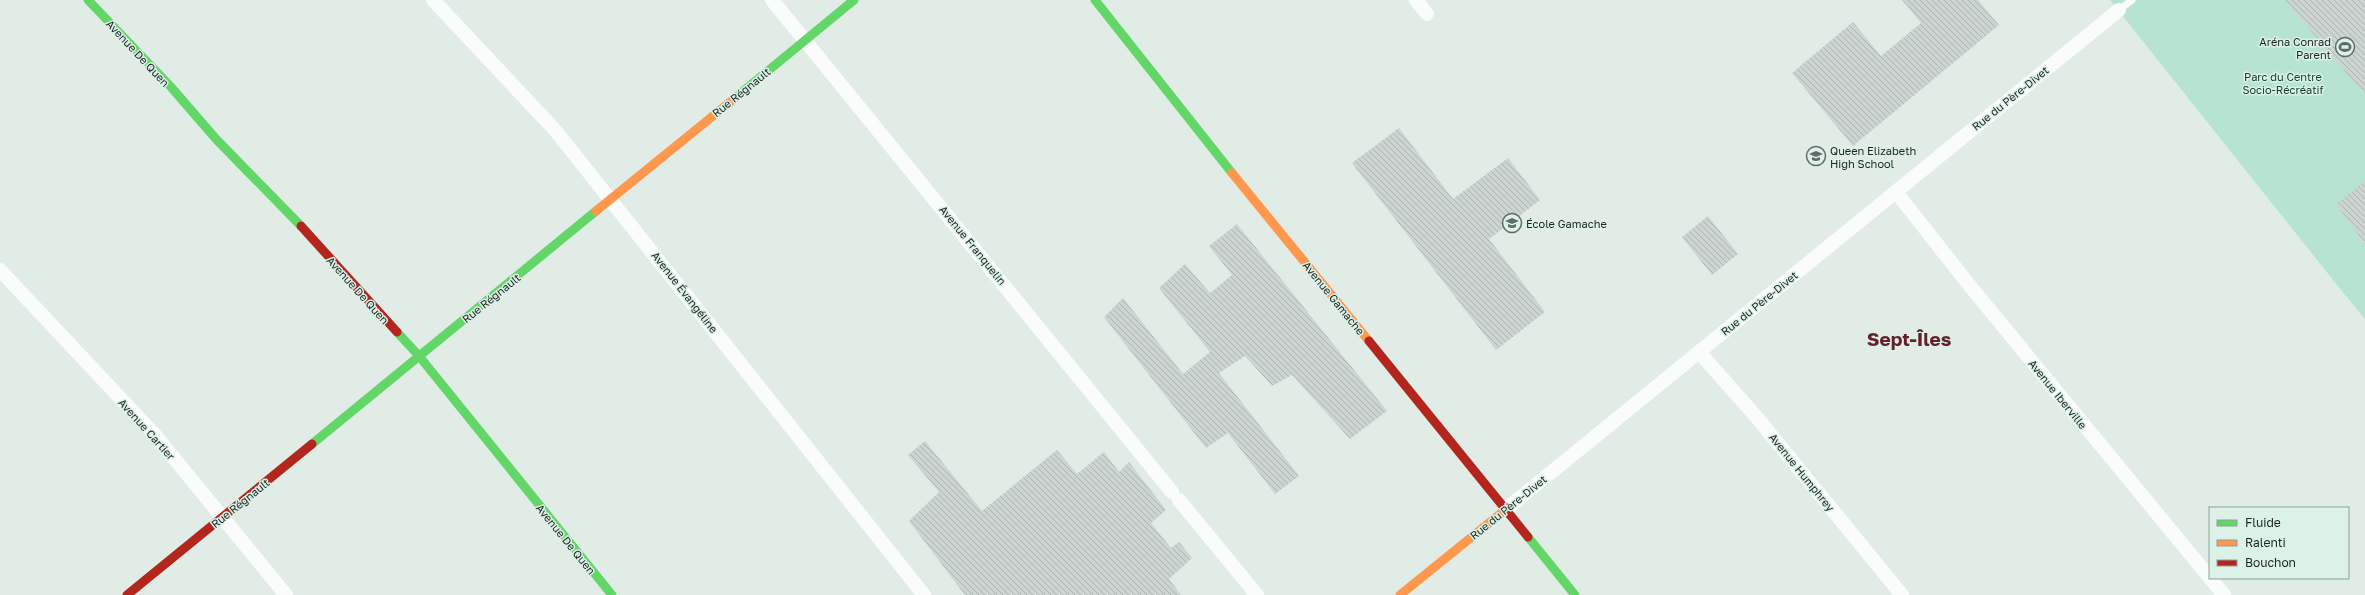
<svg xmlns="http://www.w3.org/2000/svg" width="2365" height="595" viewBox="0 0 2365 595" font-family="'Golos Text',sans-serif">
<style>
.park{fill:#b7e4d0}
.building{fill:url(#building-back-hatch)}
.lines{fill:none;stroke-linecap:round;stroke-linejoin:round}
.lane{stroke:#fafcfb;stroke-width:7}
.street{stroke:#fafcfb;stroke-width:14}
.fast{stroke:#63d668;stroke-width:9}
.slow{stroke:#ff974d;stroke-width:9}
.jam{stroke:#b3261e;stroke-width:9}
.labels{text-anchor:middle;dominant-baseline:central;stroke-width:3;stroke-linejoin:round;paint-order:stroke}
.poi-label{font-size:11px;fill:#1c2420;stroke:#dcf1e7;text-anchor:start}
.street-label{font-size:11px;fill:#1c2420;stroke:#dcf1e7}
.park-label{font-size:11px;fill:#12412f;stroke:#dcf1e7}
.town-label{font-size:19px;font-weight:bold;fill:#641f2a;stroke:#dcf1e7}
</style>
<defs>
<pattern id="building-back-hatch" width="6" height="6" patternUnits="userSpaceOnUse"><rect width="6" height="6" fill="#cbd4d0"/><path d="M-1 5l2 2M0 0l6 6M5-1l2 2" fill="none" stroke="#aeb6b2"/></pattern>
</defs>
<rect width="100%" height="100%" fill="#e1ece7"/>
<!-- park -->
<path class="park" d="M2110 0H2365V319L2345 295Z"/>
<!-- building -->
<path class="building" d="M1902 0H1978L1999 25 1853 146 1792 73 1853 22 1881 56 1921 23Z
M2285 0H2365V95Z
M1399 128 1453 199 1508 158 1540 200 1489 239 1545 312 1496 350 1352 163Z
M2365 181V244L2336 204Z
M1708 216 1738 254 1712 275 1682 237Z
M1237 224 1387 411 1350 439 1292 375 1272 386 1245 356 1219 373 1299 476 1275 494 1228 433 1206 448 1104 317 1123 298 1183 374 1210 352 1159 288 1185 264 1210 293 1232 275 1209 246Z
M925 441 982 511 1057 450 1077 474 1104 452 1119 472 1129 462 1166 510 1151 523 1171 548 1179 542 1192 558 1169 579 1181 595H965L909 521 939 492 908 455Z"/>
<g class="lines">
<!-- lane -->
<path class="lane" d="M2119 10 2132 0"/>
<!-- street -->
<path class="street" d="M433 0 555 130 924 595
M772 0 1172 492
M1416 0 1427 14
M1896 192 1970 286 2224 595
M0 270 155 435 286 595
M1699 352 1759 420 1902 595
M1179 500 1257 595
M1505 510 2119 10"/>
<!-- fast -->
<path class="fast" d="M88 0 171 87 216 139 301 226
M1095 0 1232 173
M735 98 854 0
M397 332 419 356 612 595
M312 444 596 211
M1528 537 1575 595"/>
<!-- slow -->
<path class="slow" d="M1232 173 1369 341
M596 211 735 98
M1400 595 1505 510"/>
<!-- jam -->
<path class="jam" d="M301 226 397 332
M1369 341 1528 537
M127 595 312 444"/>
</g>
<!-- icons -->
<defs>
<symbol id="stadium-ring" viewBox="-11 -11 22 22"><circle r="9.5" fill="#dcf1e7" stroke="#616a66" stroke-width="1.5"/><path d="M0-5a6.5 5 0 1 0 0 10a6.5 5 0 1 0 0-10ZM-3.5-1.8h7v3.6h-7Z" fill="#616a66"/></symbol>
<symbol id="school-ring" viewBox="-11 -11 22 22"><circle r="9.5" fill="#dcf1e7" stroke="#616a66" stroke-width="1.5"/><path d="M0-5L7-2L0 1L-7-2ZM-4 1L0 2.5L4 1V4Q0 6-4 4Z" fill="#616a66"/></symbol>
</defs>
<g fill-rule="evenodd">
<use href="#stadium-ring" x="2334" y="36" width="22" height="22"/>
<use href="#school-ring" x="1805" y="145" width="22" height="22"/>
<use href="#school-ring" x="1501" y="212" width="22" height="22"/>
</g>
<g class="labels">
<!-- poi labels -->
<g class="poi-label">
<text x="2331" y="41" text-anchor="end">Aréna Conrad<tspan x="2331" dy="13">Parent</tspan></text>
<text x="1830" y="150">Queen Elizabeth<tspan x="1830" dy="13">High School</tspan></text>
<text x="1526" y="223">École Gamache</text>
</g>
<!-- street labels -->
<g class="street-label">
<text transform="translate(138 53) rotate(47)">Avenue De Quen</text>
<text transform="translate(741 92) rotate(-39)">Rue Régnault</text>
<text transform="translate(2010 98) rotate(-39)">Rue du Père-Divet</text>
<text transform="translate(973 245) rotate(51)">Avenue Franquelin</text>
<text transform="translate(358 290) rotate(48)">Avenue De Quen</text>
<text transform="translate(685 292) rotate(52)">Avenue Évangéline</text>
<text transform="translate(491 298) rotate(-39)">Rue Régnault</text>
<text transform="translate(1334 298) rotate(51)">Avenue Gamache</text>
<text transform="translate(1759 303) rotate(-39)">Rue du Père-Divet</text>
<text transform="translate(2058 394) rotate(51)">Avenue Iberville</text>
<text transform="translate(147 429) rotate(48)">Avenue Cartier</text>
<text transform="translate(1802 472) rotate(51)">Avenue Humphrey</text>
<text transform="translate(240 503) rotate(-39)">Rue Régnault</text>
<text transform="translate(1508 507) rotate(-39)">Rue du Père-Divet</text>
<text transform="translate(566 539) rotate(51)">Avenue De Quen</text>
</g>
<!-- park labels -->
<g class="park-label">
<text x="2283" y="76">Parc du Centre<tspan x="2283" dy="13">Socio-Récréatif</tspan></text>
</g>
<!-- town labels -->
<g class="town-label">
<text x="1909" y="338">Sept-Îles</text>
</g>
</g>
<!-- legend -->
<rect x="2209" y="507" width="140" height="72" fill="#dcf1e7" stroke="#8f9f97"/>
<rect x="2217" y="520" width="20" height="6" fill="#63d668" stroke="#8f9f97"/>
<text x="2245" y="527" font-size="12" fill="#1c2420">Fluide</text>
<rect x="2217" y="540" width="20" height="6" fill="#ff974d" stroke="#8f9f97"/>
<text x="2245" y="547" font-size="12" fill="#1c2420">Ralenti</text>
<rect x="2217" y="560" width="20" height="6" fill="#b3261e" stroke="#8f9f97"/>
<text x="2245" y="567" font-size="12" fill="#1c2420">Bouchon</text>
</svg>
